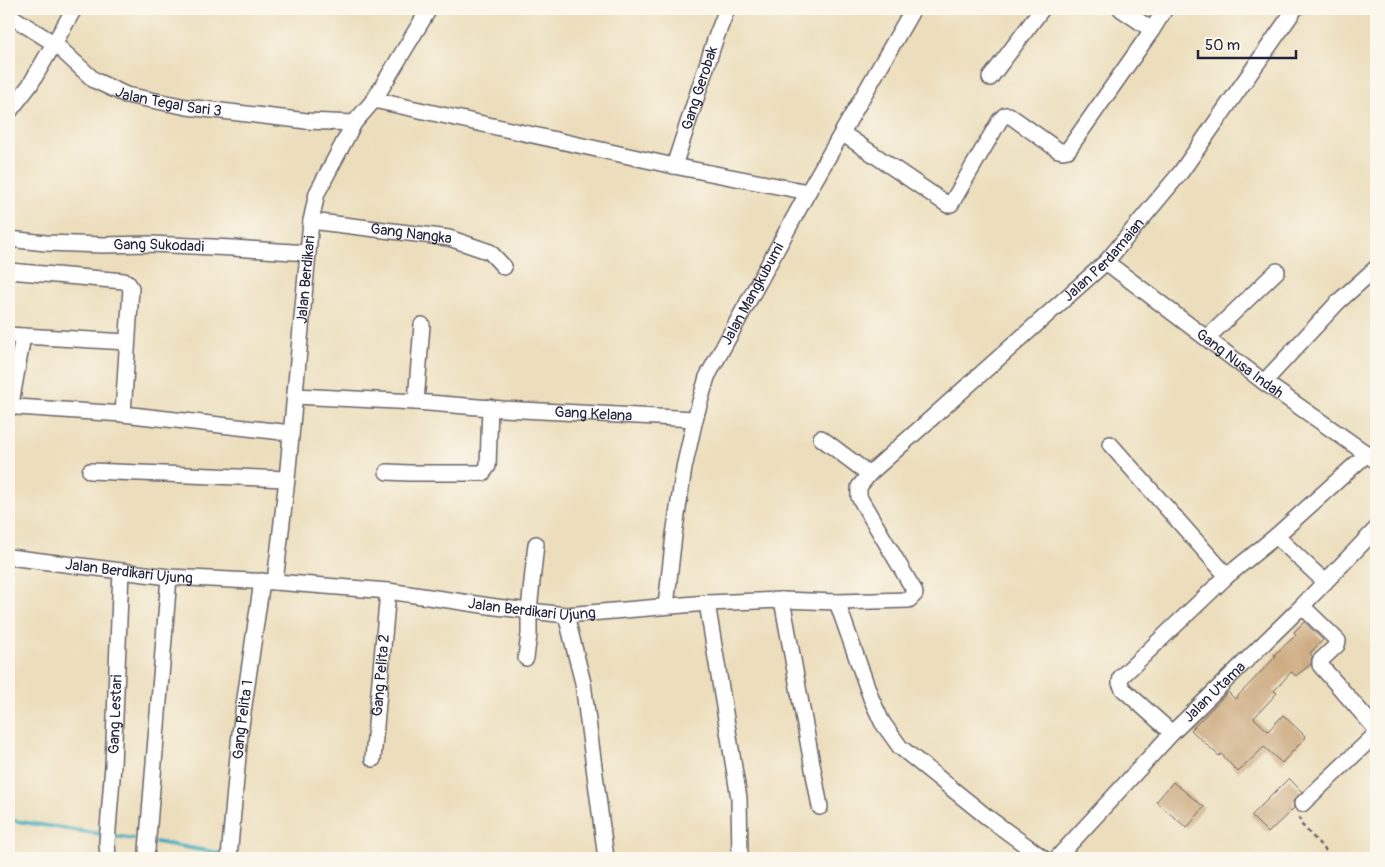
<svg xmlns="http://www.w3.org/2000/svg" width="1385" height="867" viewBox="0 0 1385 867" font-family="Pangolin,sans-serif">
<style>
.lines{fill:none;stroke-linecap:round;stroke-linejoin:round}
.stream{stroke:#3eabbd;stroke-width:4}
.building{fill:#cead84}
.minor-casing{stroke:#696468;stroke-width:18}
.path{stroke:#696468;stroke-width:2.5;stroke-dasharray:4 4;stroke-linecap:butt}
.minor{stroke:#fff;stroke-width:15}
.labels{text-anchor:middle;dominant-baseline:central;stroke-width:4.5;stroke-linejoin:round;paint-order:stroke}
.street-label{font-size:15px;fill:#22223b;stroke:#fbf7ec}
</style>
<rect width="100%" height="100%" fill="#fbf7ec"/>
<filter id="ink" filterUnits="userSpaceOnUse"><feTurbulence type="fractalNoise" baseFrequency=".02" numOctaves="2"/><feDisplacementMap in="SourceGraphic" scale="10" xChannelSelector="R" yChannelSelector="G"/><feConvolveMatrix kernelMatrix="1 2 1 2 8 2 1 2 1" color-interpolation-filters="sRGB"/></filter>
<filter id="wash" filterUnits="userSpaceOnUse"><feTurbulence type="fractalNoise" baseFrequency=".0096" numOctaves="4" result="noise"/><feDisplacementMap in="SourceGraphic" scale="20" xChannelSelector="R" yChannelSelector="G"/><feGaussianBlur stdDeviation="1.12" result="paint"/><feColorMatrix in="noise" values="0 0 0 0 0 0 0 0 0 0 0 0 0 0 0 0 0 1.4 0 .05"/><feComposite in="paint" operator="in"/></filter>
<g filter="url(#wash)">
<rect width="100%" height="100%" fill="#ecdebc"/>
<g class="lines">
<!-- stream -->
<path class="stream" d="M9 820 101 834
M115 836 134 839
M156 842 219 853
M240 856 256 858"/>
</g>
<g id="blocks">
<!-- building -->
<path class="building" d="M1304 622 1323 640 1310 653 1312 656 1311 664 1296 676 1291 672 1274 691 1277 693 1254 718 1268 731 1283 715 1306 737 1282 763 1264 747 1238 772 1221 754 1219 756 1191 730 1228 692 1235 699 1276 656 1274 655 1296 635 1294 632Z
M1289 778 1302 792 1293 801 1294 808 1268 833 1251 816Z
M1173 782 1204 807 1187 828 1156 802Z"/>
</g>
</g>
<g filter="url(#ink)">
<use href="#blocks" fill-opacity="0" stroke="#696468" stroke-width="1"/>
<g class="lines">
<defs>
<g id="minor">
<path d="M1121 9 1152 30"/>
<path id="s1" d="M9 15 55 44 94 80 126 95 187 107 307 121 354 123"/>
<path d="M990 78 1042 9"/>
<path d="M374 100 674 166 808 192"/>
<path d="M9 112 30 85 74 9"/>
<path d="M842 133 948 205 951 204 1000 120 1005 115H1009L1058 150 1063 151 1068 150 1152 30 1165 9"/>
<path id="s2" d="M674 166 715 40 727 9"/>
<path id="s3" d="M311 221 449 238 490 252 504 267"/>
<path id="s4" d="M9 239 46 243 103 245 151 244 233 248 308 253"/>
<path id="s5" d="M1106 262 1264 382 1367 454 1376 461"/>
<path d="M9 271 124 281 127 282 131 288 123 414"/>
<path d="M9 335 23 336 12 398V403L17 407 123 414 291 433"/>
<path d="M23 336 127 342"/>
<path d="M1207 338 1277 271"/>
<path d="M1264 382 1338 302 1376 268"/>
<path id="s6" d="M295 396 416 402 503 409 695 419"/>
<path d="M416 402 422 325"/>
<path d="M821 438 869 474"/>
<path d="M1110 444 1227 576"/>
<path d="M90 471 287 479"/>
<path d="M387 472 409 473H483L488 466 490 407"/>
<path d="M1276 536 1325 582"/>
<path id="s7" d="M9 557 169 577 275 582 388 591 496 607 566 615 707 603 782 600 837 602 909 600 915 594 914 590 859 497V487L869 474 1106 262 1181 172 1295 9"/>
<path id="s8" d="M275 582 287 479 311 221 317 193 354 123 374 100 429 9"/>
<path d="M782 600 820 807"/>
<path d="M837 602 871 698 882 722 900 747 987 817 1043 858"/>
<path d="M707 603 739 798 740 858"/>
<path id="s9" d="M666 606 674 535 684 468 695 419 707 377 808 192 913 9"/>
<path d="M1302 606 1338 641 1337 645 1320 661V665L1376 729"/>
<path d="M566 615 583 683 606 858"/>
<path d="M526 658 529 634V610L536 544"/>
<path d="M1172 733 1123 689 1120 683 1121 677 1227 576 1276 536 1367 454"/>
<path id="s10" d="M373 759 388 591"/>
<path d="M1302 804 1376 734"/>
<path d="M147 850 169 577"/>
<path id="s11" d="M108 858 107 842 113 765 121 571"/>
<path id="s12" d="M229 858 240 733 262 581"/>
<path id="s13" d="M1057 858 1172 733 1302 606 1376 529"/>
</g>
</defs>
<!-- minor casing -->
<use href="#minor" class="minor-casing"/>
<!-- path -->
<path class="path" d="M1299 817 1301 824 1328 853"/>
<!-- minor -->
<use href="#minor" class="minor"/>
</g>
</g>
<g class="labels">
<!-- street labels -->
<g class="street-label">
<text stroke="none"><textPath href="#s2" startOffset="82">Gang Gerobak</textPath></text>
<text stroke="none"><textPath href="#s1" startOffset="186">Jalan Tegal Sari 3</textPath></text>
<text stroke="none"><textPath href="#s3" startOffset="101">Gang Nangka</textPath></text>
<text stroke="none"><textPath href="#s4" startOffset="150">Gang Sukodadi</textPath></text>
<text stroke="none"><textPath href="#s7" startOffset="1369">Jalan Perdamaian</textPath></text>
<text stroke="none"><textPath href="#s8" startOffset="304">Jalan Berdikari</textPath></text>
<text stroke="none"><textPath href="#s9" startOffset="328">Jalan Mangkubumi</textPath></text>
<text stroke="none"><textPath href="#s5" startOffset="168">Gang Nusa Indah</textPath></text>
<text stroke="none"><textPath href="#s6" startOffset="299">Gang Kelana</textPath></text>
<text stroke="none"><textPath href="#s7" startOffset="121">Jalan Berdikari Ujung</textPath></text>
<text stroke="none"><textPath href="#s7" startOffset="526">Jalan Berdikari Ujung</textPath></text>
<text stroke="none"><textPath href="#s10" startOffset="84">Gang Pelita 2</textPath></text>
<text stroke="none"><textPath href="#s13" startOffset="229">Jalan Utama</textPath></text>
<text stroke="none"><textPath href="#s11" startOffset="144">Gang Lestari</textPath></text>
<text stroke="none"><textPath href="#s12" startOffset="139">Gang Pelita 1</textPath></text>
</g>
</g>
<!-- margin -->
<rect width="1385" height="867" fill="none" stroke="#fbf7ec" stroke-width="30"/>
<!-- scale -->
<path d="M1198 50v8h98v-8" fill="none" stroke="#22223b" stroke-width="2.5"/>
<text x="1205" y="50" font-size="15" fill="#22223b" stroke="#fbf7ec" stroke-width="4" paint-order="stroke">50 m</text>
</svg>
